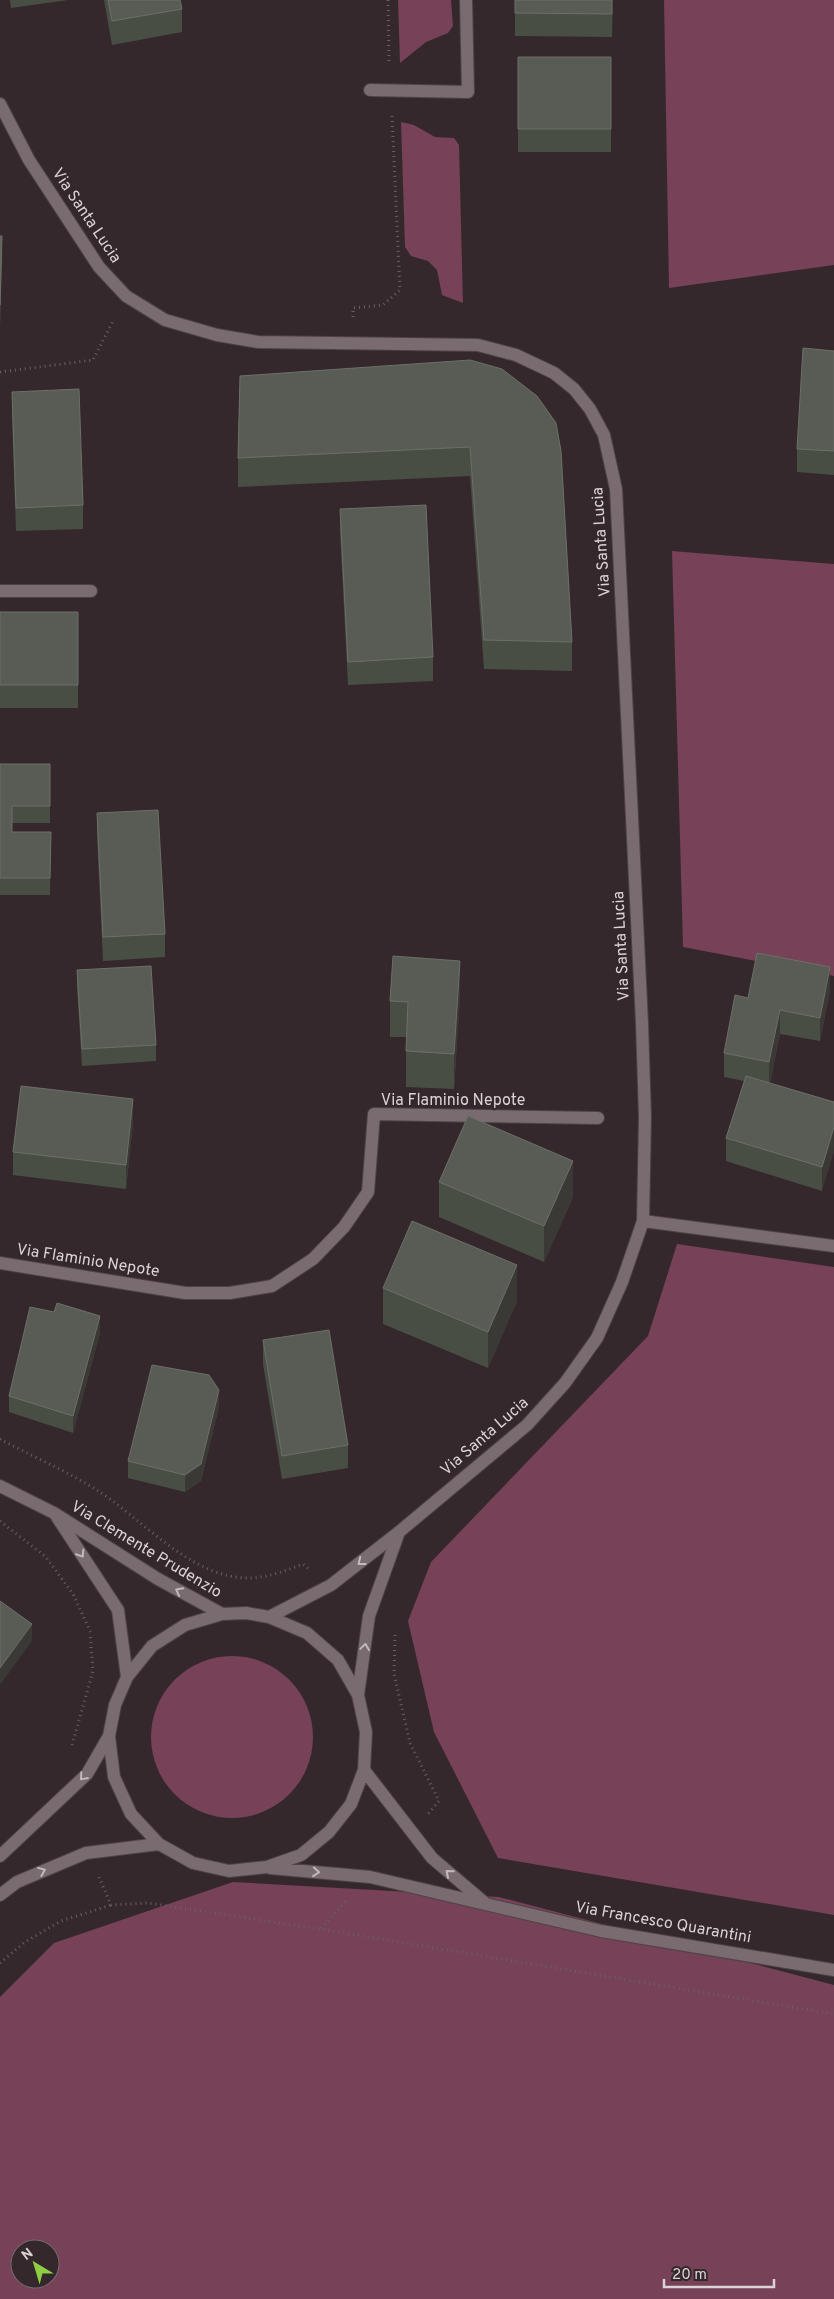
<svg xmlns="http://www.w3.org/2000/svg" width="834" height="2299" viewBox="0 0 834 2299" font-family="Overpass,sans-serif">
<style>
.green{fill:#774157;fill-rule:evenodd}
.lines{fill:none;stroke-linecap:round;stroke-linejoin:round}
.street-casing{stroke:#4d4347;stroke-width:14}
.path{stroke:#6a5f63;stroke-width:3;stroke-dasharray:1 4;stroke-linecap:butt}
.street{stroke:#796b70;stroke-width:12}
.wall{fill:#494e45}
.shaded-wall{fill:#3a3935}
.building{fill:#595c55;stroke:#6d6f69}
.oneway{stroke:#c2b9bc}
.labels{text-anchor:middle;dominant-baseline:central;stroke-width:4;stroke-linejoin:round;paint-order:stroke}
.street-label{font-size:16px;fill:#dbd3d6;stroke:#34282d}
</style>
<rect width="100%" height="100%" fill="#34282d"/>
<!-- green -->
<path class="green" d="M398 0H451L453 26 448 33 426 42 400 63Z
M664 0H834V265L669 288Z
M401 122 414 125 435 137 454 138 459 145 463 303 442 295 437 270 428 261 411 256 405 247Z
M672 551 834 564V976L683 947Z
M677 1244 834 1267V1915L498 1858 434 1732 408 1621 431 1562 648 1336Z
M151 1737a81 81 0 1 1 162 0a81 81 0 1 1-162 0Z
M233 1882 499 1897 834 1985V2299H0V1997L54 1943ZM20 2249H50V2279H20Z"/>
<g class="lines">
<defs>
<path id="street" d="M370 90 468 92 466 0
M0 104 29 160 99 267 126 296 165 320 217 335 258 342 478 345 516 355 554 373 574 389 590 409 604 435 616 489 642 1023 645 1117 643 1221 622 1282 597 1338 565 1383 527 1425 399 1532 331 1585 269 1617
M0 591H91
M643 1221 834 1246
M0 1263 185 1293H230L272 1286 313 1259 344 1227 368 1192 374 1114 598 1118
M0 1486 54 1513 158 1579 222 1614 246 1613 269 1617 307 1633 338 1660 358 1695 366 1732 364 1770 351 1804 329 1832 301 1855 267 1867 229 1871 193 1863 159 1844 131 1814 114 1777 109 1736 115 1705 127 1677 152 1646 185 1625 222 1614
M57 1517 118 1610 127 1677
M358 1695 369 1616 399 1532
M364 1770 432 1858 485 1903
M0 1856 87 1774 109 1736
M270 1868 370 1877 601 1931 834 1970
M0 1895 17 1882 86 1853 159 1844"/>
</defs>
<!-- street casing -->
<use href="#street" class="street-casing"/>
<!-- path -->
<path class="path" d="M388 0 389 64
M353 317V308L383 305 400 290 392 116
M0 372 93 360 114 319
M0 1439C31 1456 65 1470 95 1489 141 1517 190 1578 248 1578 267 1578 285 1571 303 1564L309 1569
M0 1521 46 1557 73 1594 91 1633
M395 1635 394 1674 410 1743 439 1801 428 1814
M72 1745 93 1671 90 1633
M99 1877 111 1905 148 1903 320 1929 834 2014
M321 1928 347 1900
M0 1963 25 1942 61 1921 111 1905"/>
<!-- street -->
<use href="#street" class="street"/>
</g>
<!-- wall -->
<path class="wall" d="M10 0H68L11 8Z
M104 0H180L182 9V32L112 45Z
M515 0H613L612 37 515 36Z
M518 57H611V152H518Z
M0 236 2 260 0 328Z
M834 351V475L797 472V449Z
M240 376 561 451 572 642V671L484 669 470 476 238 487V458Z
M12 392 83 505V529L16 531 12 416Z
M340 509 433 657V681L348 685 340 532Z
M0 612H78V708H0Z
M0 764H50V823H12V832H51L50 895H0Z
M97 813 165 934V957L103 961 97 836Z
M77 970 156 1045V1061L82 1066 77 987Z
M830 991 820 1041 780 1034 770 1083 834 1102 822 1191 726 1161V1138L744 1081 724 1077V1053L748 998Z
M460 997 454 1089 406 1087V1037H390V1001Z
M133 1123 126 1189 13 1175V1152Z
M439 1182 573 1197 544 1262 439 1217Z
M383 1288 517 1301 488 1368 383 1324Z
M100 1333 73 1433 9 1412V1396Z
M263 1340 348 1445V1468L282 1479 263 1364Z
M219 1407 201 1481 185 1492 128 1478V1461Z"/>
<!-- shaded-wall -->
<path class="shaded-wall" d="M612 0H613L612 37Z
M460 961V997L454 1089V1054Z
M830 967V991L820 1041V1018Z
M780 1010V1034L769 1086V1062Z
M133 1099V1123L126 1189V1165Z
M834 1127V1151L822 1191V1167Z
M573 1161V1197L544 1262V1226Z
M517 1265V1301L488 1368V1332Z
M100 1316V1333L73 1433V1416Z
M219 1390V1407L201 1481 185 1492V1475Z
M32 1624V1641L0 1685V1668Z"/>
<!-- building -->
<path class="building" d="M108 0H180L182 9 112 21Z
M515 0H612V14L515 13Z
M518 57H611V129H518Z
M0 236H2L0 305Z
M803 348 834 351V451L797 449Z
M470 360 502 369 537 396 556 423 561 451 572 642 484 640 470 447 238 458 240 376Z
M79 389 83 505 16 508 12 392Z
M426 505 433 657 348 662 340 509Z
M0 612H78V685H0Z
M0 764H50V806H12V832H51L50 878H0Z
M158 810 165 934 103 937 97 813Z
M757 953 830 967 820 1018 780 1010 769 1062 724 1053 735 995 748 998Z
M393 956 460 961 454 1054 406 1051 408 1002 390 1001Z
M151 966 156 1045 82 1049 77 970Z
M746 1076 834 1102V1127L822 1167 726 1138Z
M21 1086 133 1099 126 1165 13 1152Z
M468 1116 573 1161 544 1226 439 1182Z
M412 1221 517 1265 488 1332 383 1288Z
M57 1303 100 1316 73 1416 9 1396 30 1307 54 1312Z
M329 1330 348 1445 282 1456 263 1340Z
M152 1365 209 1375 219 1390 201 1464 185 1475 128 1461Z
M0 1601 32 1624 0 1668Z"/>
<!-- one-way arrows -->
<defs><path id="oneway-chevron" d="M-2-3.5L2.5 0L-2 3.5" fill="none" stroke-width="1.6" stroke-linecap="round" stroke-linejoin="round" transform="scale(1.25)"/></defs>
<g class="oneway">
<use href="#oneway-chevron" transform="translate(81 1554) rotate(57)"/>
<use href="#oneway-chevron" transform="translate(361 1562) rotate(142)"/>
<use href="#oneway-chevron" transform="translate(179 1591) rotate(-152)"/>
<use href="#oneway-chevron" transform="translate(365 1647) rotate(-82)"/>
<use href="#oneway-chevron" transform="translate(83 1777) rotate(131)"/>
<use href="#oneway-chevron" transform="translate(42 1871) rotate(-22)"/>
<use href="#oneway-chevron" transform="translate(316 1872) rotate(5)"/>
<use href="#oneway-chevron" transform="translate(449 1873) rotate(-139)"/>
</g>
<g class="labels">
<!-- street labels -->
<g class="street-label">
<text transform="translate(86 216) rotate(56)">Via Santa Lucia</text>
<text transform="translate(602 542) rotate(-94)">Via Santa Lucia</text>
<text transform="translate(622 946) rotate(-93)">Via Santa Lucia</text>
<text x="453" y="1101">Via Flaminio Nepote</text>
<text transform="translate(88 1261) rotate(9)">Via Flaminio Nepote</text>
<text transform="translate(485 1437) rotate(-41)">Via Santa Lucia</text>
<text transform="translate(146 1550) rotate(31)">Via Clemente Prudenzio</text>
<text transform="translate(663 1923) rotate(10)">Via Francesco Quarantini</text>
</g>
</g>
<!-- north arrow -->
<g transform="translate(35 2264) rotate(322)"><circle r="24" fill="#34282d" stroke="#776c71"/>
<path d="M0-4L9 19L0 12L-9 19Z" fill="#8fcd42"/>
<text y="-8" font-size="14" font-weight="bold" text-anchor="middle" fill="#dbd3d6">N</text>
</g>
<!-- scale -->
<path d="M664 2279v8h110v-8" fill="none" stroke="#dbd3d6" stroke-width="2.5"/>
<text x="672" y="2279" font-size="15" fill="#dbd3d6" stroke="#34282d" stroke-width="4" paint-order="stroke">20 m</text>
</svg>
